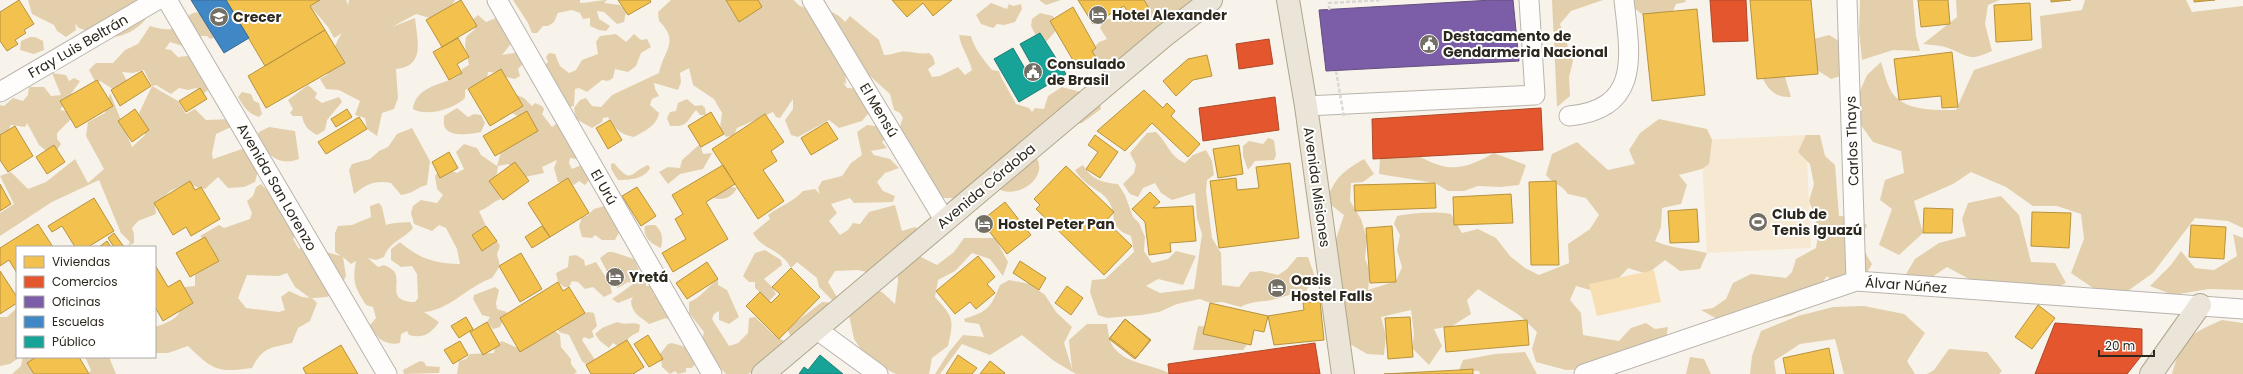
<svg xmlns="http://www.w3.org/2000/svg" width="2243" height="374" viewBox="0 0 2243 374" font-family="Poppins,sans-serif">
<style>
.green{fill:#f7e9d1}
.forest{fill:#e3cfab;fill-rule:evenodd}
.water{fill:#f7dfb3}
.homes{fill:#f2c14e;stroke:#b7933f}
.shops{fill:#e4572e;stroke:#ad4929}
.offices{fill:#7b5ea7;stroke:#644e7e}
.schools{fill:#3f88c5;stroke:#3a6b93}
.public{fill:#17a398;stroke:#1e7e73}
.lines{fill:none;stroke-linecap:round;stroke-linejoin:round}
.minor-casing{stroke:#b9b4ac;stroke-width:21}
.major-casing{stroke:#b0a68b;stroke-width:24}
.path{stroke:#d9d8d5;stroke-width:2.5;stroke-dasharray:4 2;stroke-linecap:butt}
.minor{stroke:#fefdfc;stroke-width:19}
.major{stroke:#eae5d8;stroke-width:22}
.path-bridge{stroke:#d9d8d5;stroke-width:2.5;stroke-dasharray:4 2;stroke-linecap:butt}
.labels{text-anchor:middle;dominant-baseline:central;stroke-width:4;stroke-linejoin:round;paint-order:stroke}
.poi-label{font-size:14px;font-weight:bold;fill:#2d281d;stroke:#fff;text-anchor:start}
.street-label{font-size:14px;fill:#2d281d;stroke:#fff}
</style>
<rect width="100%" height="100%" fill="#f8f3ea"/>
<!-- green -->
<path class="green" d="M1806 135 1811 248 1707 253 1701 140Z"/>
<!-- forest -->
<path class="forest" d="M28 0H156C152 19 130 38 109 37 100 36 88 31 79 28L75 24 76 30 66 37 57 31 54 25 32 14Z
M305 0H346L348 5 349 0H455L449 10 433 19 416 14 392 27 415 18C417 40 426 66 396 69L398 98 394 109 382 113 377 136 367 129 365 118 355 115 360 101 339 90 326 89 320 79 327 75C333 58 332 48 342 33L334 38 328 27Z
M513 0H580V3C589 3 598 0 607 0L604 3 620 5 626 12 624 22 617 24 604 12 597 11 599 19 610 26 606 31 599 30 590 26V18L583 19 580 13 572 10 558 13 554 22 548 26H543L537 33H532L528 23Z
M671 0H794C805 17 829 1 845 22L850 16 879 40 884 55C890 55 894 53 900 52 908 50 918 55 929 53L933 57 935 64 928 69 932 77 940 76 958 67 965 75 972 70C969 57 961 48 959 35L971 36C974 48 983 59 992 70L999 71 1001 77 1016 104 1029 108 1032 112 1035 108 1044 109 1048 96 1062 87C1074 91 1101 93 1101 109L1082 123 1070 125 1035 153C1036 157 1039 161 1039 165 1042 184 1009 202 994 185L963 192 954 198H941C924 177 889 147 903 118L900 113 894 110 890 94 870 76 864 73 845 71 846 84 843 82 847 88 861 89 872 109 862 121 839 128 829 120 798 137 791 135 785 120 793 109V99L780 118 776 117 773 112 737 128 734 135 726 137 720 128 722 113 714 99 693 85 689 68 680 73 681 82 678 90 654 83 655 89 659 96 652 99 650 105 659 113C657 126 644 131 634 137 622 135 614 129 608 117L603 118 602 122 592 128 576 119 574 108 580 100 586 98 592 106 601 107 612 95 659 73C664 49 680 42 659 21L658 12Z
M1039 0H1061L1046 5Z
M1144 0H1207L1120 59 1102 63 1093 61 1090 52 1099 42 1107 39 1100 28 1104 20 1125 16 1134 20 1149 9Z
M1552 0H1603L1571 11 1560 24 1573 61 1569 77 1570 96 1557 107Z
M1615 0H1685L1686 2 1676 4 1667 25 1648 19 1629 4Z
M1860 0H1913L1916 36 1920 51 1893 50 1862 60 1859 32Z
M1956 0H2000L1988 5 1985 24 1992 51C1968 62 1969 56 1948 48 1940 45 1931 45 1923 44L1957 17Z
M2085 0H2186L2192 12 2243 6V228L2228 221 2195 218 2153 273 2126 292 2096 290 2071 273 2084 239 2081 214 2057 206H2033L2006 187 1971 172 1953 184 1914 201 1923 233 1899 255 1879 245 1892 209 1880 200 1885 180 1904 173 1901 151 1873 142 1851 111 1867 75 1881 62C1884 71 1886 81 1890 89 1901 112 1936 110 1956 110L1974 70 2042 48 2040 16 2082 10Z
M991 3 1007 9 1009 4 1013 6 1021 4 1022 9 1015 22 1004 25 997 24 993 28 981 24 976 15Z
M196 12 200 14 216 37 210 39 207 36H201L202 40 186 47 170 42 165 49 171 50 178 57 208 54 218 67 222 79 203 94 197 88 188 90 179 88 171 94 156 85 152 86 178 101 186 114 195 109 206 120 230 119 231 127 216 134 212 154 213 159 242 149H248L259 167 255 182 244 187 228 188 218 177 205 189 186 184 170 191 155 205 156 214 138 221 132 228 134 234V243L128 246 130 242 121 233 99 180 52 202 0 236V213L14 204 0 176 11 172 28 189 46 182 75 159 88 183 104 169 86 136 88 122 105 113 110 93 132 147 145 135 139 113 152 86 144 70 133 73 122 72 129 84 116 91 100 81 96 83 89 70 96 63H113L125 50 138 44 150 26C169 31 172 31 188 21L189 15Z
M1040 13 1053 16 1059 27 1046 42 1037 38 1031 26 1032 19Z
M478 15 486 22 499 17 514 40 502 55 519 52 522 58V65L518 69 520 76 515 79 506 77 503 73 488 72 486 83 476 89 470 87 465 90V98C454 109 427 117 413 109 417 79 462 85 462 69L469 65 465 46 466 37 475 29 472 20Z
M616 34 626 42 634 34 641 40 647 39 651 47 641 53 636 66 628 72 615 69 613 78 608 81 602 80 587 92 579 88 575 89 574 106 568 107 552 89 555 82 552 77 540 70 548 62 546 57 549 53 555 54 560 66 569 73 576 70 582 60 598 54 596 42 600 36Z
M1829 35 1839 41 1854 58 1850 73 1831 79 1817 70 1814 39Z
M30 37H35L43 41 44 50 34 54 20 50 21 41Z
M52 73 66 75 69 81 74 78 80 81 60 110 66 111 71 119 57 133V139L61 144 57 150 49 153 39 145 27 123 25 127 11 125 7 133 0 137V105L4 106 13 98 23 101 28 95 29 87H44L51 96 61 95Z
M1770 76 1785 77 1791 97C1777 98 1769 91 1763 79Z
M308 85 317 93 315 98 322 103 339 97 342 102 327 120 325 130 317 135C308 130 304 126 302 116H293L290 113 293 109 288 100Z
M242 92 251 94 254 101 259 103 262 114 259 117C247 113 244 107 238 97Z
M517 95 524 98 532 106 535 103 542 106 544 109 542 114 552 127 557 123 582 160 570 158 569 163 572 169 581 165 591 178 585 185 579 181 574 185 567 179 564 182H558L554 168 557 160 542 167 544 173 525 177 508 164 498 166 496 179 501 199C492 202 487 209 479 211L486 226 472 235 482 251 497 241 500 246 497 254 500 266 492 278C468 286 450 310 424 312L439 322C431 334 422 339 409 335L407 331 401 334 400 343C385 346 376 338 370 325L376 318 373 307 366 305C355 287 352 283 356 261L351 264 343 257 346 276 341 286 327 297 312 298 317 303 310 321 298 328 292 343C270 348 263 347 252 368 217 373 213 370 188 346L168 353H155V327C173 321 185 316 181 294L185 287 195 286V275L217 262 210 244 200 236 219 225 224 228 250 219 252 213 247 201 253 196 256 187 261 184 267 190 278 189 300 226 293 239 299 249 304 246 341 256 335 252V233L338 226 352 225 371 217 370 206 379 203 382 207 386 225C395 222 401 223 410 222L413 228C404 239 389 242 384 257L376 260 368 258 378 267 384 265C388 267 393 269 395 273 401 284 386 301 415 302L418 298 417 274 412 266 401 267 391 260V249L400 242C420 259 433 263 460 264L457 249 446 228 439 225 432 231 414 224 411 213 413 206 421 200 437 203 443 195 437 189 435 176 442 166 457 173 464 169 456 152 464 144 477 148 481 155 497 166 502 148 531 121 530 115 523 119 512 113ZM287 273 295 287 310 298 302 297 289 291 281 297 285 310 279 312 246 308 238 298 247 275 279 276Z
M687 99 695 106 702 105 705 108 706 115H700L696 110C686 122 688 127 670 126L667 118 670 112 676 111 678 103Z
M457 108 468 117 474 114 481 115 485 123 481 132C472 134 452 137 446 129 443 126 444 120 444 116Z
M1659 119 1707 129 1712 140 1709 164 1702 169 1679 175 1687 185 1681 204 1662 208 1661 227 1655 241C1671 249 1690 248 1707 253L1700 269 1680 271 1665 260 1647 274 1628 268 1605 294 1576 286 1570 300 1581 313 1583 335 1619 341 1631 328 1646 323 1655 329 1668 327 1664 351 1587 369 1566 370 1536 362 1532 349 1537 332 1519 315 1478 289 1467 300 1471 314 1452 326 1434 329 1442 346 1429 365 1412 348 1414 334 1411 310 1381 317 1386 336 1384 355 1367 354 1350 344 1341 273 1333 248 1344 215 1326 201C1335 178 1342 172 1364 159L1374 174 1363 182 1351 183 1350 201 1361 219 1367 239 1365 259 1370 271 1368 290 1396 281 1402 267 1397 250 1400 235 1394 224 1397 216C1415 213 1432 211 1451 214L1462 233 1478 229 1496 238 1510 256 1525 268 1539 275 1569 263 1568 244 1590 229 1599 215 1586 198 1568 194C1561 184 1553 184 1546 175L1552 154 1577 142 1608 170 1635 164 1629 150 1640 133Z
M867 125 883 127 888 137 882 142 887 148 871 151 874 155 890 159 899 168 885 173 877 182 883 191 895 196 893 202 854 203 850 198 831 204 837 213 829 221 840 235 848 230 853 223 860 224 869 212 895 205 902 231 915 227 922 232 924 239 914 252 900 259 893 257 883 264 875 274 858 270 835 271 828 282 843 307H837L827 320C812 322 806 334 793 341L787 329 822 302 835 303 819 287 817 278 797 262 791 268C781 249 762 250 753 233L770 219 768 215C780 206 793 202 803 191L815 189 820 194 818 188 822 181 842 176 851 163 862 155 857 132Z
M269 127 295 131 299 159C279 167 267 154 256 140L259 132Z
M412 128 430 161 427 185C415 188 415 193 401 195L391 183C375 180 367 184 354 194L349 170 352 164 370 159 379 151 388 147 397 134Z
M1156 132C1167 142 1170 157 1185 163L1193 155 1206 150 1212 161 1214 175 1207 180 1206 191 1212 238 1221 253 1222 285 1239 287 1250 272 1261 271 1278 275 1287 269 1297 257H1308L1315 277 1306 291C1293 293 1284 297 1272 300 1262 302 1250 301 1241 307L1222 302 1210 303 1200 299 1177 304 1159 312 1142 315 1107 318 1098 315 1090 292 1092 280 1105 279 1134 252 1131 236 1122 232 1114 224C1114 187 1090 195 1075 170L1083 165C1091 179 1102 183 1118 184L1125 195 1133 217 1139 223 1145 237 1144 251 1152 263 1168 259 1176 251 1196 256 1183 285 1158 279 1146 286 1160 293 1194 289 1202 234 1197 218 1195 193 1172 200 1161 193 1155 183 1143 188 1138 197 1130 194 1123 184 1134 173 1136 165 1130 153 1147 133Z
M1806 135H1820L1825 156 1835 165 1839 216 1854 217 1867 225C1859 243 1862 248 1872 264L1862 281 1838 287 1827 276 1822 283 1818 303 1790 316 1775 319 1757 315 1721 321 1701 310 1713 308 1726 299 1733 283 1751 274 1786 278 1792 272 1796 259 1816 248 1818 235 1815 216 1809 201 1814 184 1810 164 1798 152Z
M1268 138 1274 140 1276 155 1274 160 1255 161 1248 170 1243 156V146L1249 141 1263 144Z
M700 144 703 154 712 153 703 169 680 174 668 184 659 172 668 167 680 168 682 160Z
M1405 150C1417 154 1428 162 1439 165 1458 172 1478 162 1494 153L1526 165 1519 185 1501 187 1478 186 1464 191H1448L1435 183 1379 174 1380 158Z
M614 163C632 185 629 173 648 165L650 168C644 179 630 180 618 180L611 169V164Z
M726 186 737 188C731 199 722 201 710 197Z
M2001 196 2019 215 2031 262 2055 263 2066 283 2043 294 1991 291 1947 267 1920 285 1900 284 1915 259 1939 243 1966 236 1962 219 1968 203Z
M608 205 623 225 615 240H602L595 235 592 238 582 237 579 226 582 217 587 216 594 209Z
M650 225H655C663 232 663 239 661 248 652 244 642 237 645 226Z
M2233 234 2243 238V290L2209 289 2173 295 2150 286 2171 265 2181 251 2195 268 2214 270 2237 256Z
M964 238H995L1008 262 1003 276 990 259 972 253 955 271 938 280 935 297C954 318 954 319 948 346L932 358 929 374H896L869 361 854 339 848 310 864 289 882 292 895 304 898 281 897 262 915 254 937 265 954 252Z
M765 250 781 260 782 265 764 279 772 287 776 294 769 301 755 288V282H749L743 276 755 253Z
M608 252H613L634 259 641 274 648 276 646 286H653V294L658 296 671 321 666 318 649 324C640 316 632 314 631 301L633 297 618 303 612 299 633 284 628 282 618 288 614 285 600 258Z
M576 255 584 260 585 266 596 262 610 284 612 293 604 297 593 287 585 289 578 282 572 281 569 287H564L558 282 556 273 568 267 569 256Z
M718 279V285L727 290 739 317 729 324 719 320V311L714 314 712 319 729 346 738 343 748 333 749 318 755 317 774 335 784 341 789 340 754 371 748 374H726C713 358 697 356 704 332L689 313V302C701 298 707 287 718 279Z
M1009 280 1030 284 1045 295 1056 312 1072 327 1064 343 1072 369 1069 340 1087 324H1107C1108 330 1109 340 1112 345 1123 364 1153 364 1171 374H1076L1054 361 1022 335 990 355 962 344 940 374H935L949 352 963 335 984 337 979 324 965 322 964 319C988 311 990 309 1000 285Z
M495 287 499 290 496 303 497 309 507 312 500 327 493 329 487 322 490 317 482 315 473 299 474 295Z
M1864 306 1904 314 1925 333 1907 361 1915 374H1844L1835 339 1800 344 1774 361 1776 374H1750L1752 356 1761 331 1798 316 1833 307Z
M17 308V357H20L10 364 0 366V317H7Z
M588 312 594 313 597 326 592 331 594 337 589 339 584 337 582 340 595 360 593 371 582 361 569 335 559 332 557 328C568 323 577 315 588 312Z
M2222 320 2243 323V374H2172C2181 340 2190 333 2222 320Z
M617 322C625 326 632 321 640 325L639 332C632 335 627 337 626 345L618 346 613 343 609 348 600 341 595 334 602 328Z
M1240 322 1253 336 1243 350H1193L1198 326 1213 327Z
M555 331 560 335 561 347 571 359V364L577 372 574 374H457L459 361 466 359 470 354 494 353 495 346 502 341 518 348 536 332 545 337Z
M672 343 693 349 698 360 692 368H686V372L678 374 675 371 670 374 662 367 660 354 668 344Z
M1949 349 1987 352 2002 371 1999 374H1927L1934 370Z
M1525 352 1537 374H1480L1479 371 1459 370 1463 360 1495 354Z
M23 357H42L33 374H12L21 366Z
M85 357H109L116 374H88L91 370Z
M1690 357 1704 359 1711 374H1686Z
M420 361 424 362 426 366 440 367 439 373 404 374 403 370Z"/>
<!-- water -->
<path class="water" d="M1654 270 1661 302 1597 316 1589 284Z"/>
<!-- homes -->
<path class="homes" d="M19 0 34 24 24 30 26 33 15 40 18 44 7 51 0 41V12Z
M226 0H320L310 6 325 30 265 66Z
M461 0 477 26 442 47 426 20Z
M618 0H650L651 2 628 15Z
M726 0H758L762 7 739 22Z
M892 0H952L933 16 923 3 907 17Z
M1078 0H1144L1150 10 1133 20 1124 6 1093 24Z
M1750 0H1811L1818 74 1757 79Z
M1918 0H1948L1950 24 1921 27Z
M2051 0H2071L2051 2Z
M2194 0H2215L2194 2Z
M2030 3 2032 40 1996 42 1994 5Z
M1073 7 1096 48 1092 51 1097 59 1082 68 1077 60 1074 62 1050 21Z
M1697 9 1705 95 1652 101 1643 14Z
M325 30 345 63 266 108 248 76Z
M458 38 469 57 457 64 462 73 449 80 433 52Z
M1952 52 1958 107 1942 108 1941 96 1899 100 1894 59Z
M1207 55 1212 76 1193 80 1176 96 1163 81 1188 59Z
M501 69 523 106 490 126 468 89Z
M142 71 151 86 120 106 111 90Z
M97 80 113 106 76 128 60 101Z
M200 88 207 99 186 112 179 101Z
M1144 90 1163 108 1167 103 1175 111 1171 116 1200 144 1188 157 1152 123 1125 151 1097 131Z
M135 109 149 130 132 142 118 121Z
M347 109 352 117 336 127 331 119Z
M527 111 538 131 495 156 483 136Z
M711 112 724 134 701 147 688 126Z
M765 114 784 142 771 151 777 161 763 170 784 201 758 219 712 149Z
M359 117 367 129 326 154 318 142Z
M610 120 622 140 608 149 596 128Z
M827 122 838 139 811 155 801 138Z
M15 126 33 156 8 172 0 160V135Z
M1095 135 1118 152 1100 178 1086 169 1098 152 1088 145Z
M54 145 65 162 47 174 36 157Z
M1239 145 1243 174 1218 178 1213 149Z
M449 152 458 168 440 178 432 162Z
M515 162 529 181 503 200 489 181Z
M1290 163 1299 238 1219 248 1210 181 1236 178 1237 190 1259 188 1256 167Z
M723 165 735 184 706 202 728 239 673 272 662 253 686 239 675 219 683 214 672 195Z
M1066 166 1114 212 1106 221 1132 246 1104 275 1036 209 1040 205 1034 199Z
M568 178 589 213 550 237 528 203Z
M190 181 195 190 201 187 220 219 191 236 186 227 173 235 154 203Z
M1556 181 1559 265H1531L1529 182Z
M1435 183 1436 208 1355 211 1354 185Z
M0 184 11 204 0 211Z
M637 187 656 216 641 226 622 196Z
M1150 192 1160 202 1153 208 1193 206 1196 241 1170 243 1171 252 1149 255 1145 222 1132 209Z
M1511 194 1513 223 1454 225 1453 197Z
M94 198 114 231 88 247H75L62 226 52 232 48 226Z
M1005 202 1031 235 1007 254 981 221Z
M1924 208 1953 209 1952 233H1923Z
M1697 209 1699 242 1670 243 1668 211Z
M2032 212 2071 213 2069 248 2031 246Z
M38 224 53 247H17V273L9 260 0 266V248Z
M2191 225 2226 227 2224 259 2189 257Z
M486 226 497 241 482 251 472 235Z
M542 226 550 237 532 248 525 237Z
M1392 226 1396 282 1370 283 1366 228Z
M114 233 124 247H114L108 238Z
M205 237 219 261 190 277 176 253Z
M107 241 111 247H99Z
M521 253 542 289 520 302 499 266Z
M978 256 995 277 987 284 995 293 976 309 970 302 955 314 936 291Z
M1020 261 1046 278 1039 290 1013 273Z
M707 262 718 279 687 299 676 283Z
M155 265 168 287 180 280 193 303 163 321 155 307Z
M791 268 820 297 779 339 746 306 760 292 771 303 780 294 772 287Z
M0 271 17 297V303L0 314Z
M558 282 563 291 569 287 585 313 520 352 500 318Z
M1067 286 1083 298 1071 315 1055 303Z
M1320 301 1324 340 1274 345 1268 316 1304 310 1303 303Z
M1210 303 1268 316 1264 332 1254 330 1251 345 1203 334Z
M2038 305 2055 318 2032 349 2015 337Z
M466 317 473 329 459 338 451 326Z
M1410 317 1413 357 1388 359 1385 318Z
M1125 319 1151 340 1135 359 1109 339Z
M1125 319 1150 340 1136 358 1110 338Z
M1527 320 1529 345 1446 352 1444 327Z
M487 322 500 345 483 355 470 332Z
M648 335 663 359 649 367 634 344Z
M627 340 644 367 633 374H591L586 365Z
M460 341 468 355 453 364 444 350Z
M341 345 358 374H306L303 368Z
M1829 348 1834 374H1786L1783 358Z
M958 355 977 368 972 374H946Z
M36 357H79L89 374H34L27 363Z
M990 361 1005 373 1004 374H980Z
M1473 369V374H1384L1459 370Z"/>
<!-- shops -->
<path class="shops" d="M1710 0H1746L1748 41 1713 42Z
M1269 39 1273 64 1239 69 1236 44Z
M1275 97 1279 130 1203 141 1199 108Z
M1541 108 1543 150 1373 159 1372 119Z
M2055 323 2142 329V355L2127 374H2035Z
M1315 343 1320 374H1169L1168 364Z"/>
<!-- offices -->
<path class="offices" d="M1492 0H1513L1519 61 1326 71 1319 10Z"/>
<!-- schools -->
<path class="schools" d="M191 0H226L249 38 224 53Z"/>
<!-- public -->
<path class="public" d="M1040 33 1066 74 1019 102 994 59 1013 48 1027 72 1034 69 1020 44Z
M820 355 843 374H799L804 367 808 370Z"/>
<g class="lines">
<defs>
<path id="minor" d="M167 0 387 374
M497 0 712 374
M812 0 945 221
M1847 0 1856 281
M0 92 157 0
M1306 106 1535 95 1529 0
M1569 116C1642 109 1630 54 1624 0
M816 329 878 374
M1584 374 1856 281 2243 309"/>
<path id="major" d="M1288 0 1306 106 1343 374
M763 374 1164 36 1211 0
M2151 374 2200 305"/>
</defs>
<!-- minor casing -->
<use href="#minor" class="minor-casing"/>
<!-- major casing -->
<use href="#major" class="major-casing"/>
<!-- path -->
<path class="path" d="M1329 10V3L1383 0"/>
<!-- minor -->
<use href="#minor" class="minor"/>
<!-- major -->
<use href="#major" class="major"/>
<!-- path-bridge -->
<path class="path-bridge" d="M1336 71 1344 117"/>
</g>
<!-- icons -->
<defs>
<symbol id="hotel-disc" viewBox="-11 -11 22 22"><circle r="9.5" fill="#746f65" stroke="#fff"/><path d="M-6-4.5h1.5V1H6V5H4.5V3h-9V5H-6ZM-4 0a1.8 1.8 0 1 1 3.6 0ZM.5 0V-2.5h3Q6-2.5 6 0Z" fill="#fff"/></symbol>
<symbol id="school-disc" viewBox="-11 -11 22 22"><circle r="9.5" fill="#746f65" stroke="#fff"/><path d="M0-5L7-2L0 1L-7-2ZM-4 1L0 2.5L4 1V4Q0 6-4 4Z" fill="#fff"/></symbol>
<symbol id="civic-disc" viewBox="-11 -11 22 22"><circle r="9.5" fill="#746f65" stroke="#fff"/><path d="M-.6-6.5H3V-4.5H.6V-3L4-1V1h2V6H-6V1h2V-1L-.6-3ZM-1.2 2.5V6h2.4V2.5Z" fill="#fff"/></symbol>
<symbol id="stadium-disc" viewBox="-11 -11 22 22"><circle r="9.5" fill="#746f65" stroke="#fff"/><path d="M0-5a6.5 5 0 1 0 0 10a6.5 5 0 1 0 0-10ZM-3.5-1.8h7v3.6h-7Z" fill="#fff"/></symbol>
</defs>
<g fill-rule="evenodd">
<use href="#hotel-disc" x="1087" y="4" width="22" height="22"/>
<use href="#school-disc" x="208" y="6" width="22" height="22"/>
<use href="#civic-disc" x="1418" y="33" width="22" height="22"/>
<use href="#civic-disc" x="1022" y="61" width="22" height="22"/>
<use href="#stadium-disc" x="1747" y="211" width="22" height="22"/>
<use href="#hotel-disc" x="973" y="213" width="22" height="22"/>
<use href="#hotel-disc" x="604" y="266" width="22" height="22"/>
<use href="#hotel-disc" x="1266" y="277" width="22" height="22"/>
</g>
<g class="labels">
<!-- poi labels -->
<g class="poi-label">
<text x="1112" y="15">Hotel Alexander</text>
<text x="233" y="17">Crecer</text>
<text x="1443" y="36">Destacamento de<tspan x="1443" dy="16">Gendarmerìa Nacional</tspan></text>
<text x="1047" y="64">Consulado<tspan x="1047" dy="16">de Brasil</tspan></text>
<text x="1772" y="214">Club de<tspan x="1772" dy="16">Tenis Iguazú</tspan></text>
<text x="998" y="224">Hostel Peter Pan</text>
<text x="629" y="277">Yretá</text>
<text x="1291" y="280">Oasis<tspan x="1291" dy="16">Hostel Falls</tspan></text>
</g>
<!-- street labels -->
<g class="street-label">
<text transform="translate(78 46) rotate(-30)">Fray Luis Beltrán</text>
<text transform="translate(879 110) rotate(59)">El Mensú</text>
<text transform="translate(1852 141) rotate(-92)">Carlos Thays</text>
<text transform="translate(986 186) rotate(-40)">Avenida Córdoba</text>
<text transform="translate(277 187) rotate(60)">Avenida San Lorenzo</text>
<text transform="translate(604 187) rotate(60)">El Urú</text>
<text transform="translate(1317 187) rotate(82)">Avenida Misiones</text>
<text transform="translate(1906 285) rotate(4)">Álvar Núñez</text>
</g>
</g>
<!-- legend -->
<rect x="16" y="246" width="140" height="112" fill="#ffffff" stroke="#aba9a5"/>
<rect x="24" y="256" width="20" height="12" fill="#f2c14e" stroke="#aba9a5"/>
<text x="52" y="266" font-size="12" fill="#2d281d">Viviendas</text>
<rect x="24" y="276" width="20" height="12" fill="#e4572e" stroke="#aba9a5"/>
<text x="52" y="286" font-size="12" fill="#2d281d">Comercios</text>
<rect x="24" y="296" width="20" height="12" fill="#7b5ea7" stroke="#aba9a5"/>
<text x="52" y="306" font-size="12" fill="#2d281d">Oficinas</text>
<rect x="24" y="316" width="20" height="12" fill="#3f88c5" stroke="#aba9a5"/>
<text x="52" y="326" font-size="12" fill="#2d281d">Escuelas</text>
<rect x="24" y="336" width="20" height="12" fill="#17a398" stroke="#aba9a5"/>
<text x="52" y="346" font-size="12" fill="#2d281d">Público</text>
<!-- scale -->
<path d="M2099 350v6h55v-6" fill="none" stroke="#2d281d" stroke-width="2"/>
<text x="2105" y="350" font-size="12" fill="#2d281d" stroke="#ffffff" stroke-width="3" paint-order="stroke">20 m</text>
</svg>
